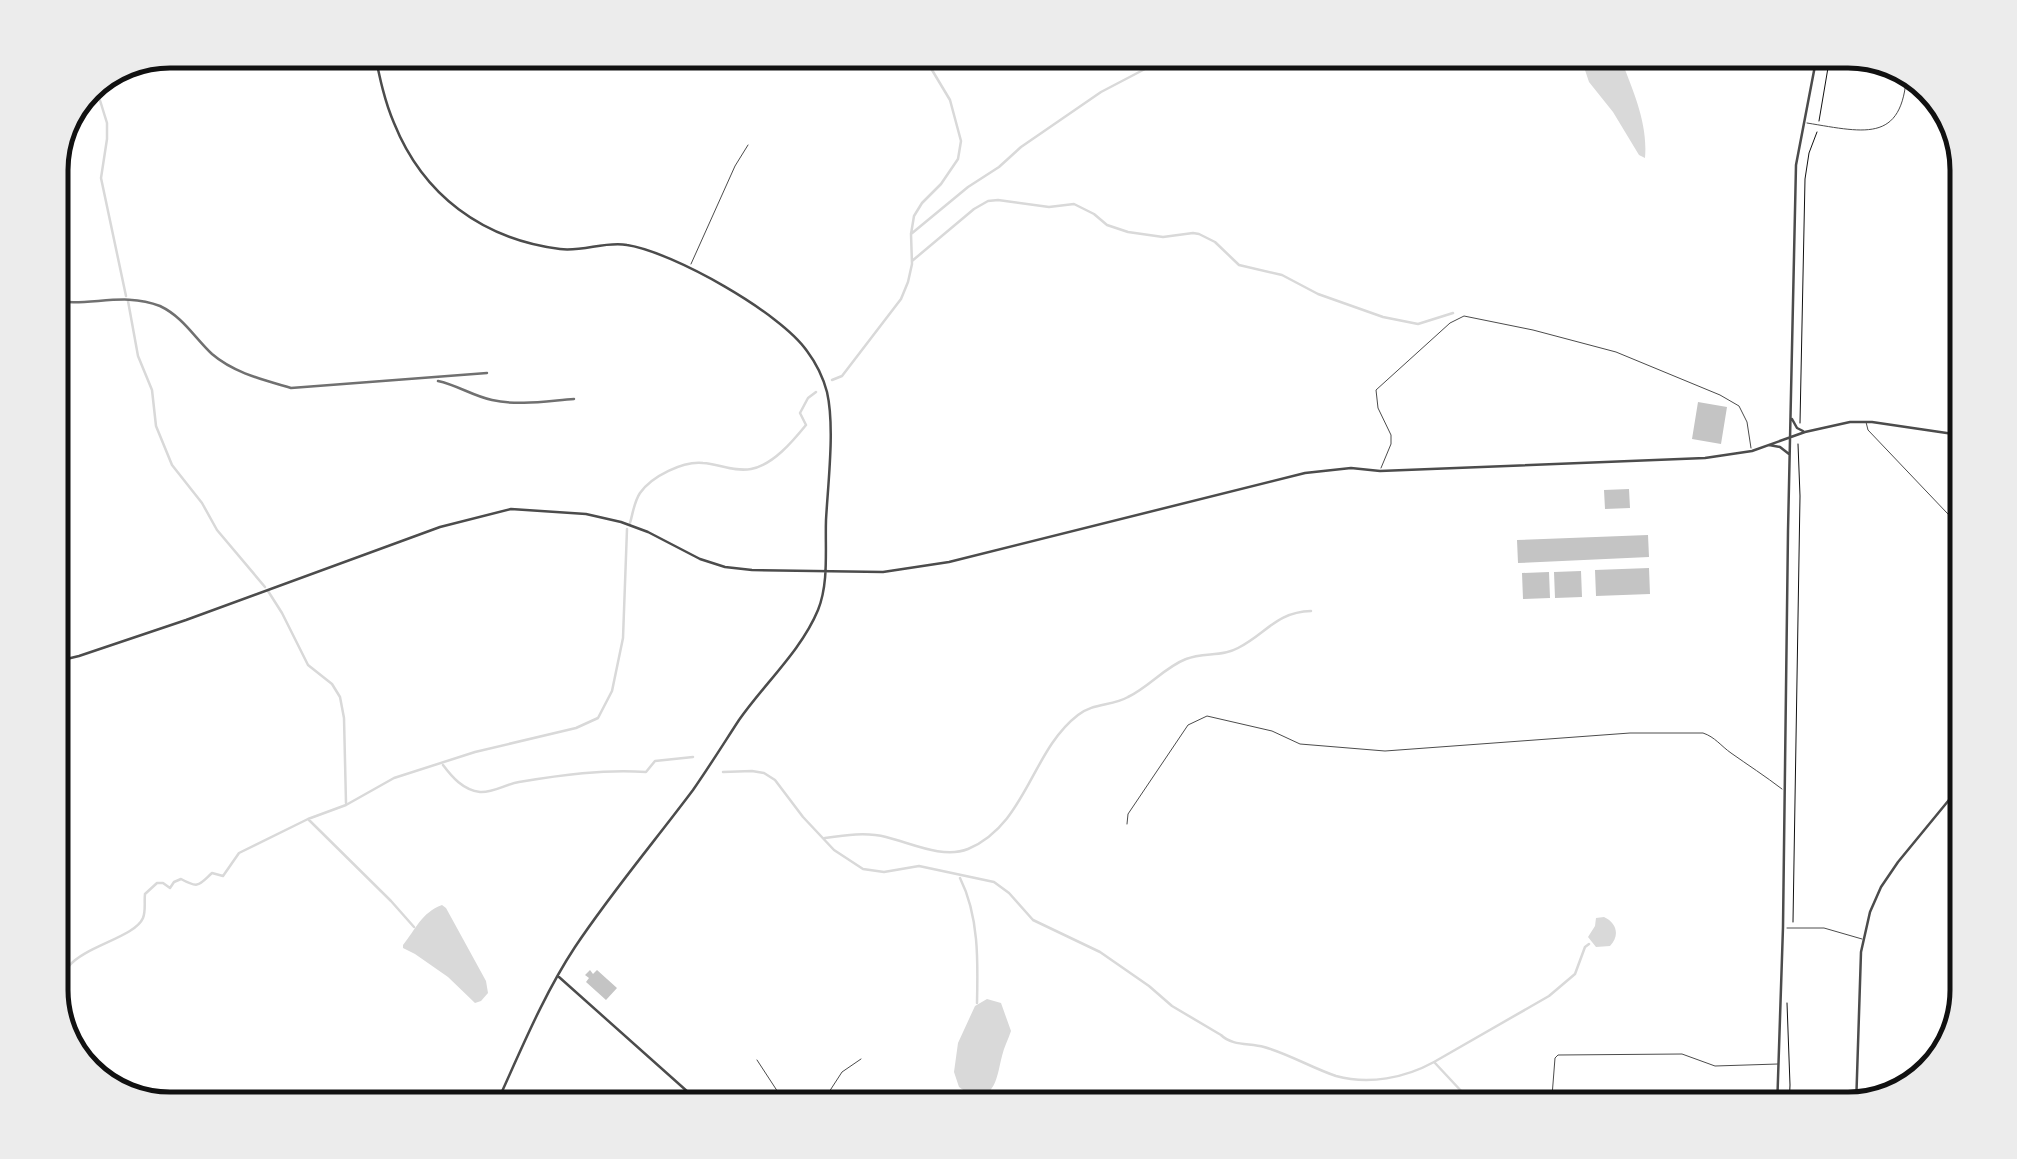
<svg xmlns="http://www.w3.org/2000/svg" width="2017" height="1159" viewBox="0 0 2017 1159" font-family="'Source Sans 3',sans-serif">
<style>
.water{fill:#d9d9d9}
.lines{fill:none;stroke-linecap:round;stroke-linejoin:round}
.stream{stroke:#d9d9d9;stroke-width:2.5}
.building{fill:#c4c4c4}
.path{stroke:#111;stroke-width:1}
.minor{stroke:#4c4c4c;stroke-width:1}
.tertiary{stroke:#4c4c4c;stroke-width:2.5}
.rail{stroke:#707070;stroke-width:2.5}
.rim{fill:none;stroke:#111;stroke-width:5}
</style>
<rect width="100%" height="100%" fill="#fff"/>
<!-- water -->
<path class="water" d="M1595 50C1605 50 1615 50 1621 59 1633 91 1648 123 1645 158L1639 155 1613 112 1589 82 1584 67Z
M442 905 446 908 486 981 488 993 481 1001 475 1003 448 977 415 954 403 948V945C416 929 421 913 442 905Z
M1604 917C1617 923 1620 936 1610 946L1596 947 1588 937 1595 926 1596 918Z
M987 999 1001 1003 1011 1031C1008 1040 1004 1047 1002 1056 997 1075 997 1093 976 1099L959 1087 954 1072 958 1043 975 1006Z"/>
<g class="lines">
<!-- stream -->
<path class="stream" d="M94 81 107 123V139L101 178 126 296
M911 234 968 187 999 167 1021 147 1101 92 1166 58 1190 56 1207 50
M912 261 974 209 988 201 998 200 1049 207 1074 204 1094 214 1107 225 1128 232 1163 237 1193 233 1199 234 1215 242 1239 265 1282 275 1318 294 1383 317 1418 324 1453 313
M128 301 138 356 152 390 156 426 172 465 202 503 217 530 265 587
M832 380 842 376 901 299 908 282 912 264 911 234 914 216 922 203 941 184 958 159 961 141 950 100 920 50
M630 523C633 513 634 502 640 493 652 476 683 461 703 463 719 464 734 472 751 469 773 465 793 441 806 425L800 413 808 398 816 392
M268 591 282 613 308 665 332 684 340 697 344 718 346 803
M443 765C452 777 463 790 480 792 493 793 506 784 519 782 561 775 604 769 646 772L655 761 693 757
M723 772 752 771 764 773 775 780 803 817 834 850 863 869 884 872 919 866 994 882 1009 893 1033 920 1100 952 1149 986 1172 1006 1221 1035C1232 1046 1249 1043 1264 1047 1289 1054 1312 1068 1336 1076 1369 1085 1405 1078 1434 1062L1549 996 1575 974 1585 947 1589 944
M309 820 391 901 414 927
M825 838C845 835 867 832 886 837 911 843 943 859 968 849 1027 824 1031 751 1078 715 1093 703 1112 706 1128 697 1149 687 1165 667 1186 659 1203 652 1222 657 1238 648 1266 634 1276 612 1311 611
M960 878C979 916 978 961 977 1003
M52 1003C58 991 60 976 69 966 85 946 135 937 143 918 146 911 144 902 145 894L157 883H163L170 888 174 882 181 879C199 889 199 885 212 873L223 876 239 853 308 819 346 805 394 778 475 752 576 728 598 718 612 691 623 638 627 529
M1435 1063 1478 1109
M964 1109 968 1094"/>
</g>
<!-- building -->
<path class="building" d="M1698 402 1727 407 1721 444 1692 439Z
M1629 489 1630 508 1605 509 1604 490Z
M1648 535 1649 557 1518 563 1517 540Z
M1649 568 1650 594 1596 596 1595 570Z
M1581 571 1582 597 1555 598 1554 572Z
M1549 572 1550 598 1523 599 1522 573Z
M590 970 593 974 597 970 617 988 606 1000 586 982 589 978 585 975Z"/>
<g class="lines">
<!-- path -->
<path class="path" d="M1819 121 1831 50
M1800 423 1805 179 1809 153 1817 132
M1793 922 1800 496 1798 444
M1787 1003 1790 1085 1789 1109"/>
<!-- minor -->
<path class="minor" d="M182 52 193 50
M1807 123C1868 133 1905 144 1907 66
M691 264 735 166 748 145
M1866 422 1868 430 1967 534
M1381 468 1391 444V435L1378 408 1376 390 1450 323 1464 316 1533 330 1616 352 1720 395 1739 406 1747 422 1751 448
M1127 824 1128 814 1188 725 1207 716 1272 731 1300 744 1385 751 1630 733H1703C1715 737 1721 746 1731 753 1748 765 1765 776 1782 789
M1787 928H1824L1862 939
M757 1060 789 1109
M1203 1093 1212 1109
M818 1109 842 1072 861 1059
M1551 1109 1555 1058 1558 1055 1682 1054 1715 1066 1778 1064"/>
<!-- tertiary -->
<path class="tertiary" d="M374 50C379 74 384 100 394 123 423 195 482 239 560 249 583 252 605 241 627 245 673 252 781 313 807 351 816 363 823 377 827 392 835 427 828 483 826 520 825 549 829 583 818 610 801 651 764 684 739 720 724 743 709 767 693 790 654 842 611 893 575 947 542 997 519 1055 494 1109
M1792 419 1797 428 1803 431
M1769 445 1780 447 1789 454
M50 663 79 656 186 620 440 527 511 509 586 514 621 522 648 532 700 559 725 567 752 570 883 572 949 562 1305 473 1351 468 1380 471 1705 458 1752 451 1805 432 1850 422H1872L1967 436
M559 977 707 1109
M1856 1107 1861 952 1870 912 1881 887 1898 862 1967 778
M1777 1109 1783 927 1788 531 1796 165 1818 50"/>
<!-- rail -->
<path class="rail" d="M50 300C87 308 123 291 160 306 183 317 194 337 212 354 234 373 264 380 291 388L487 373
M438 381C457 385 473 396 492 400 518 406 547 401 574 399"/>
</g>
<!-- crop -->
<path d="M0 0H2017V1159H0ZM170 68H1848A102 102 0 0 1 1950 170V990A102 102 0 0 1 1848 1092H170A102 102 0 0 1 68 990V170A102 102 0 0 1 170 68Z" fill="#ececec" fill-rule="evenodd"/>
<path class="rim" d="M170 68H1848A102 102 0 0 1 1950 170V990A102 102 0 0 1 1848 1092H170A102 102 0 0 1 68 990V170A102 102 0 0 1 170 68Z"/>
</svg>
